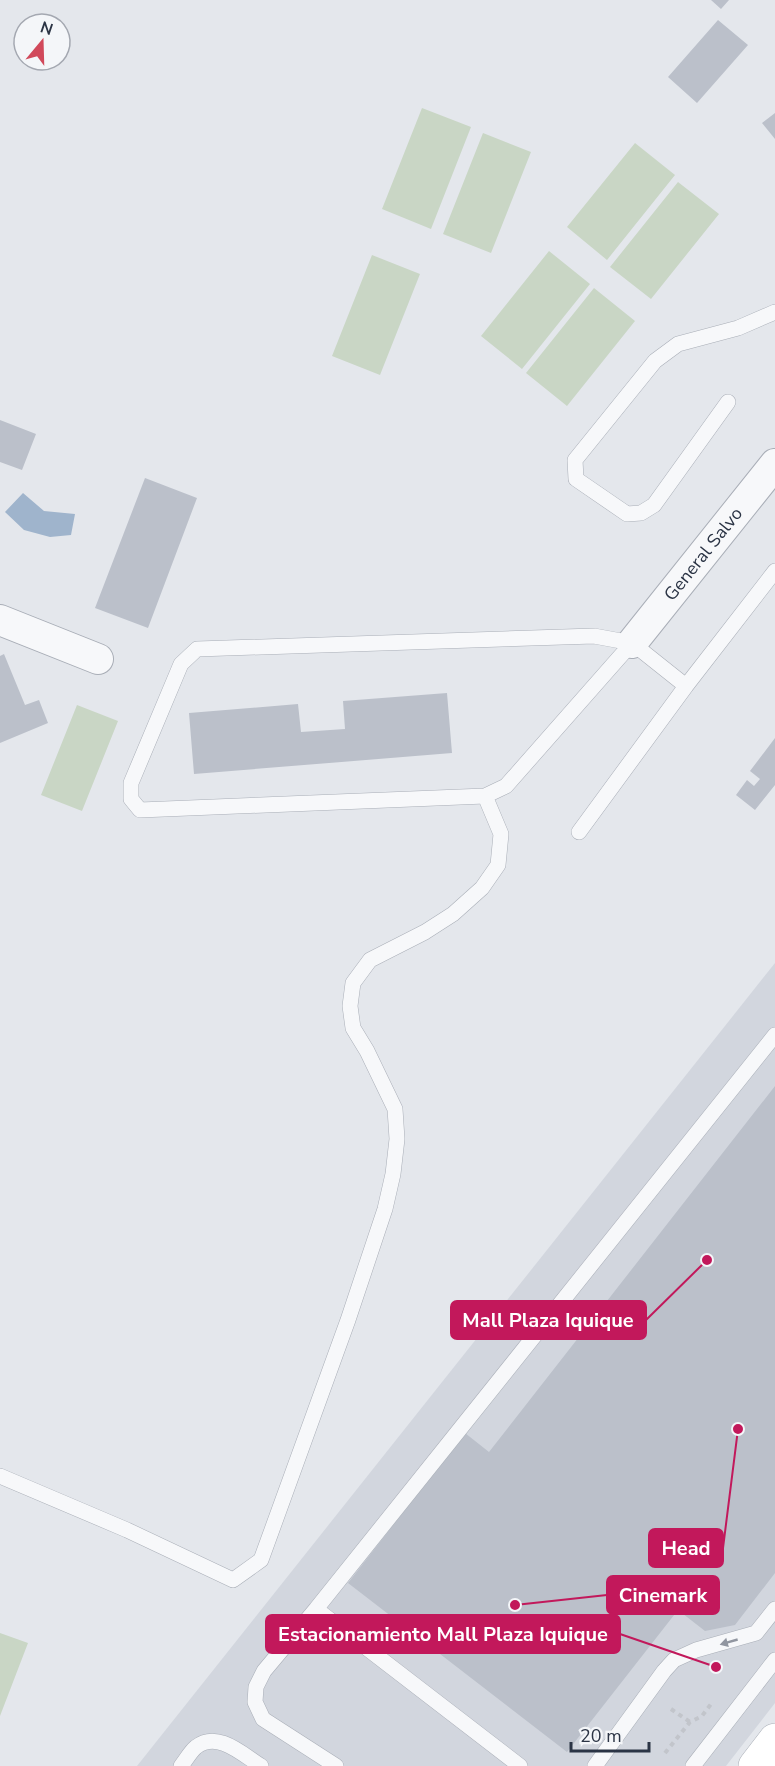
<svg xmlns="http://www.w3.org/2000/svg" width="775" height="1766" viewBox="0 0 775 1766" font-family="'Nunito Sans',sans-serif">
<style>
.built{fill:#d2d6de}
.green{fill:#c9d6c5}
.water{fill:#9fb4cc}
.building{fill:#bbc0ca}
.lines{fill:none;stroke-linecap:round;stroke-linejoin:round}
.service-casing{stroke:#a9aeb7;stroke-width:16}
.minor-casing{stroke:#a9aeb7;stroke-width:32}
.secondary-casing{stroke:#a9aeb7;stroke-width:34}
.path{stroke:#c2c5cb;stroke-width:4;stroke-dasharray:4.5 4.5;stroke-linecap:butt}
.service{stroke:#f7f8fa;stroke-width:15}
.minor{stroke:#f7f8fa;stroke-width:30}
.secondary{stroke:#fff;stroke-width:33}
.oneway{fill:#9196a0}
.labels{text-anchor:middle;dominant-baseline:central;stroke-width:4.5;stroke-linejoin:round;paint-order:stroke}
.street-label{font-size:18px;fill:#2b3445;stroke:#f4f6f9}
.leader{fill:none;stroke:#c2185b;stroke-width:2}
.callout-dot{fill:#c2185b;stroke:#f4f6f9;stroke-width:2}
.callout{fill:#c2185b;stroke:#c2185b;stroke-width:2}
.callout-label{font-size:20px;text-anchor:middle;font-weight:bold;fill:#fff}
</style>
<rect width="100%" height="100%" fill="#e4e7ec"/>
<!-- built -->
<path class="built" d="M775 963V1703L726 1766H137Z"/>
<!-- green -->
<path class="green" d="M422 108 471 127 431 229 382 209Z
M483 133 531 152 491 253 443 234Z
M635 143 675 175 607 260 567 227Z
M678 182 719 214 651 299 610 267Z
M549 251 590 284 522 369 481 336Z
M372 255 420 274 380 375 332 356Z
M594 288 635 321 567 406 526 373Z
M77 705 118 721 82 811 41 795Z
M0 1633 28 1643 0 1716Z"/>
<!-- water -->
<path class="water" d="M23 493 44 511 75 514 71 535 50 537 24 530 5 512Z"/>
<!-- building -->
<path class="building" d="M711 0H729L721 9Z
M718 20 748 45 697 103 668 77Z
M775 113V139L762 123Z
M0 420 36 434 22 470 0 462Z
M145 478 197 498 148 628 95 608Z
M4 654 25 705 39 700 48 723 0 743V656Z
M447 693 452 753 194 774 189 713 298 704 301 732 345 729 343 701Z
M775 738V785L755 810 736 795 747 780 754 786 760 779 750 771Z
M775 1086V1573L735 1625 705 1631 678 1610 567 1752 348 1583 465 1433 489 1452Z"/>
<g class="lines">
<defs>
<path id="service" d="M728 402 654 505 641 513 627 514 576 479 575 460 655 361 678 344 738 328 775 312
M632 643 506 786 485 796 140 810 131 799V783L181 664 197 649 594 636 632 643 686 686
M579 832 686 686 775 571
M0 1476 127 1530 233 1580 261 1560 348 1320 385 1209 393 1174 397 1139 395 1109 367 1051 353 1028 350 1006 353 983 370 960 425 932 453 914 482 888 498 865 501 834 485 796
M316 1609 520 1766
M181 1766C186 1760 190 1752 196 1747 218 1730 243 1755 261 1766
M336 1766 263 1719 255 1702 256 1687 264 1671 316 1609 775 1035
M595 1766 664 1671 674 1660 696 1650 756 1633 775 1609
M693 1766 775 1660"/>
<g id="minor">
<path d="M0 620 98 659"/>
<path id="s1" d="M632 643 775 464"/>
</g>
<path id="secondary" d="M755 1766 775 1740"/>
</defs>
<!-- service casing -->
<use href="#service" class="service-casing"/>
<!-- minor casing -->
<use href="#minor" class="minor-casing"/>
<!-- secondary casing -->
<use href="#secondary" class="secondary-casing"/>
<!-- path -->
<path class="path" d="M671 1709 690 1722
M665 1753 690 1722 702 1716 711 1704"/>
<!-- service -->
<use href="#service" class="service"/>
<!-- minor -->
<use href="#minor" class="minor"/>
<!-- secondary -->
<use href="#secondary" class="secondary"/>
</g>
<!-- one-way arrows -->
<defs><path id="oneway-solid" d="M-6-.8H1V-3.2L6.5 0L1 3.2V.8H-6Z" transform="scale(1.5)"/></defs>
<use class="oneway" href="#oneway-solid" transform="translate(729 1642) rotate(164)"/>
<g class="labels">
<!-- street labels -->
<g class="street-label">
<text stroke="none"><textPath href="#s1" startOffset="114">General Salvo</textPath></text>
</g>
</g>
<!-- callouts -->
<path class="leader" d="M707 1260L646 1320M738 1429L723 1548M515 1605L607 1595M716 1667L620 1634"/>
<g class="callout-dot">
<circle cx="707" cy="1260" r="6"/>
<circle cx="738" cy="1429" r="6"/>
<circle cx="515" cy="1605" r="6"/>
<circle cx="716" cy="1667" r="6"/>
</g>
<g class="callout">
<rect x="451" y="1301" width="195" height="38" rx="6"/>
<rect x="649" y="1529" width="74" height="38" rx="6"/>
<rect x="607" y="1576" width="112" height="38" rx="6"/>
<rect x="266" y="1615" width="354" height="38" rx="6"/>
</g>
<g class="callout-label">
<text x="548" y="1327">Mall Plaza Iquique</text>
<text x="686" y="1555">Head</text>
<text x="663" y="1602">Cinemark</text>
<text x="443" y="1641">Estacionamiento Mall Plaza Iquique</text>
</g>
<!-- north arrow -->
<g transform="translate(42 42) rotate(19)"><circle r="28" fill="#f4f6f9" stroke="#a4a8b1" stroke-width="1.5"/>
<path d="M0-4.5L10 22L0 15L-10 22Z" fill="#d1495b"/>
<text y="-9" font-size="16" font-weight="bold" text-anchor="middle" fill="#2b3445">N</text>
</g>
<!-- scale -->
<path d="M571 1742v9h78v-9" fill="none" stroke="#2b3445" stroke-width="3"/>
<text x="580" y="1742" font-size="18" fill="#2b3445" stroke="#f4f6f9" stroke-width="4.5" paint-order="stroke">20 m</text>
</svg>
